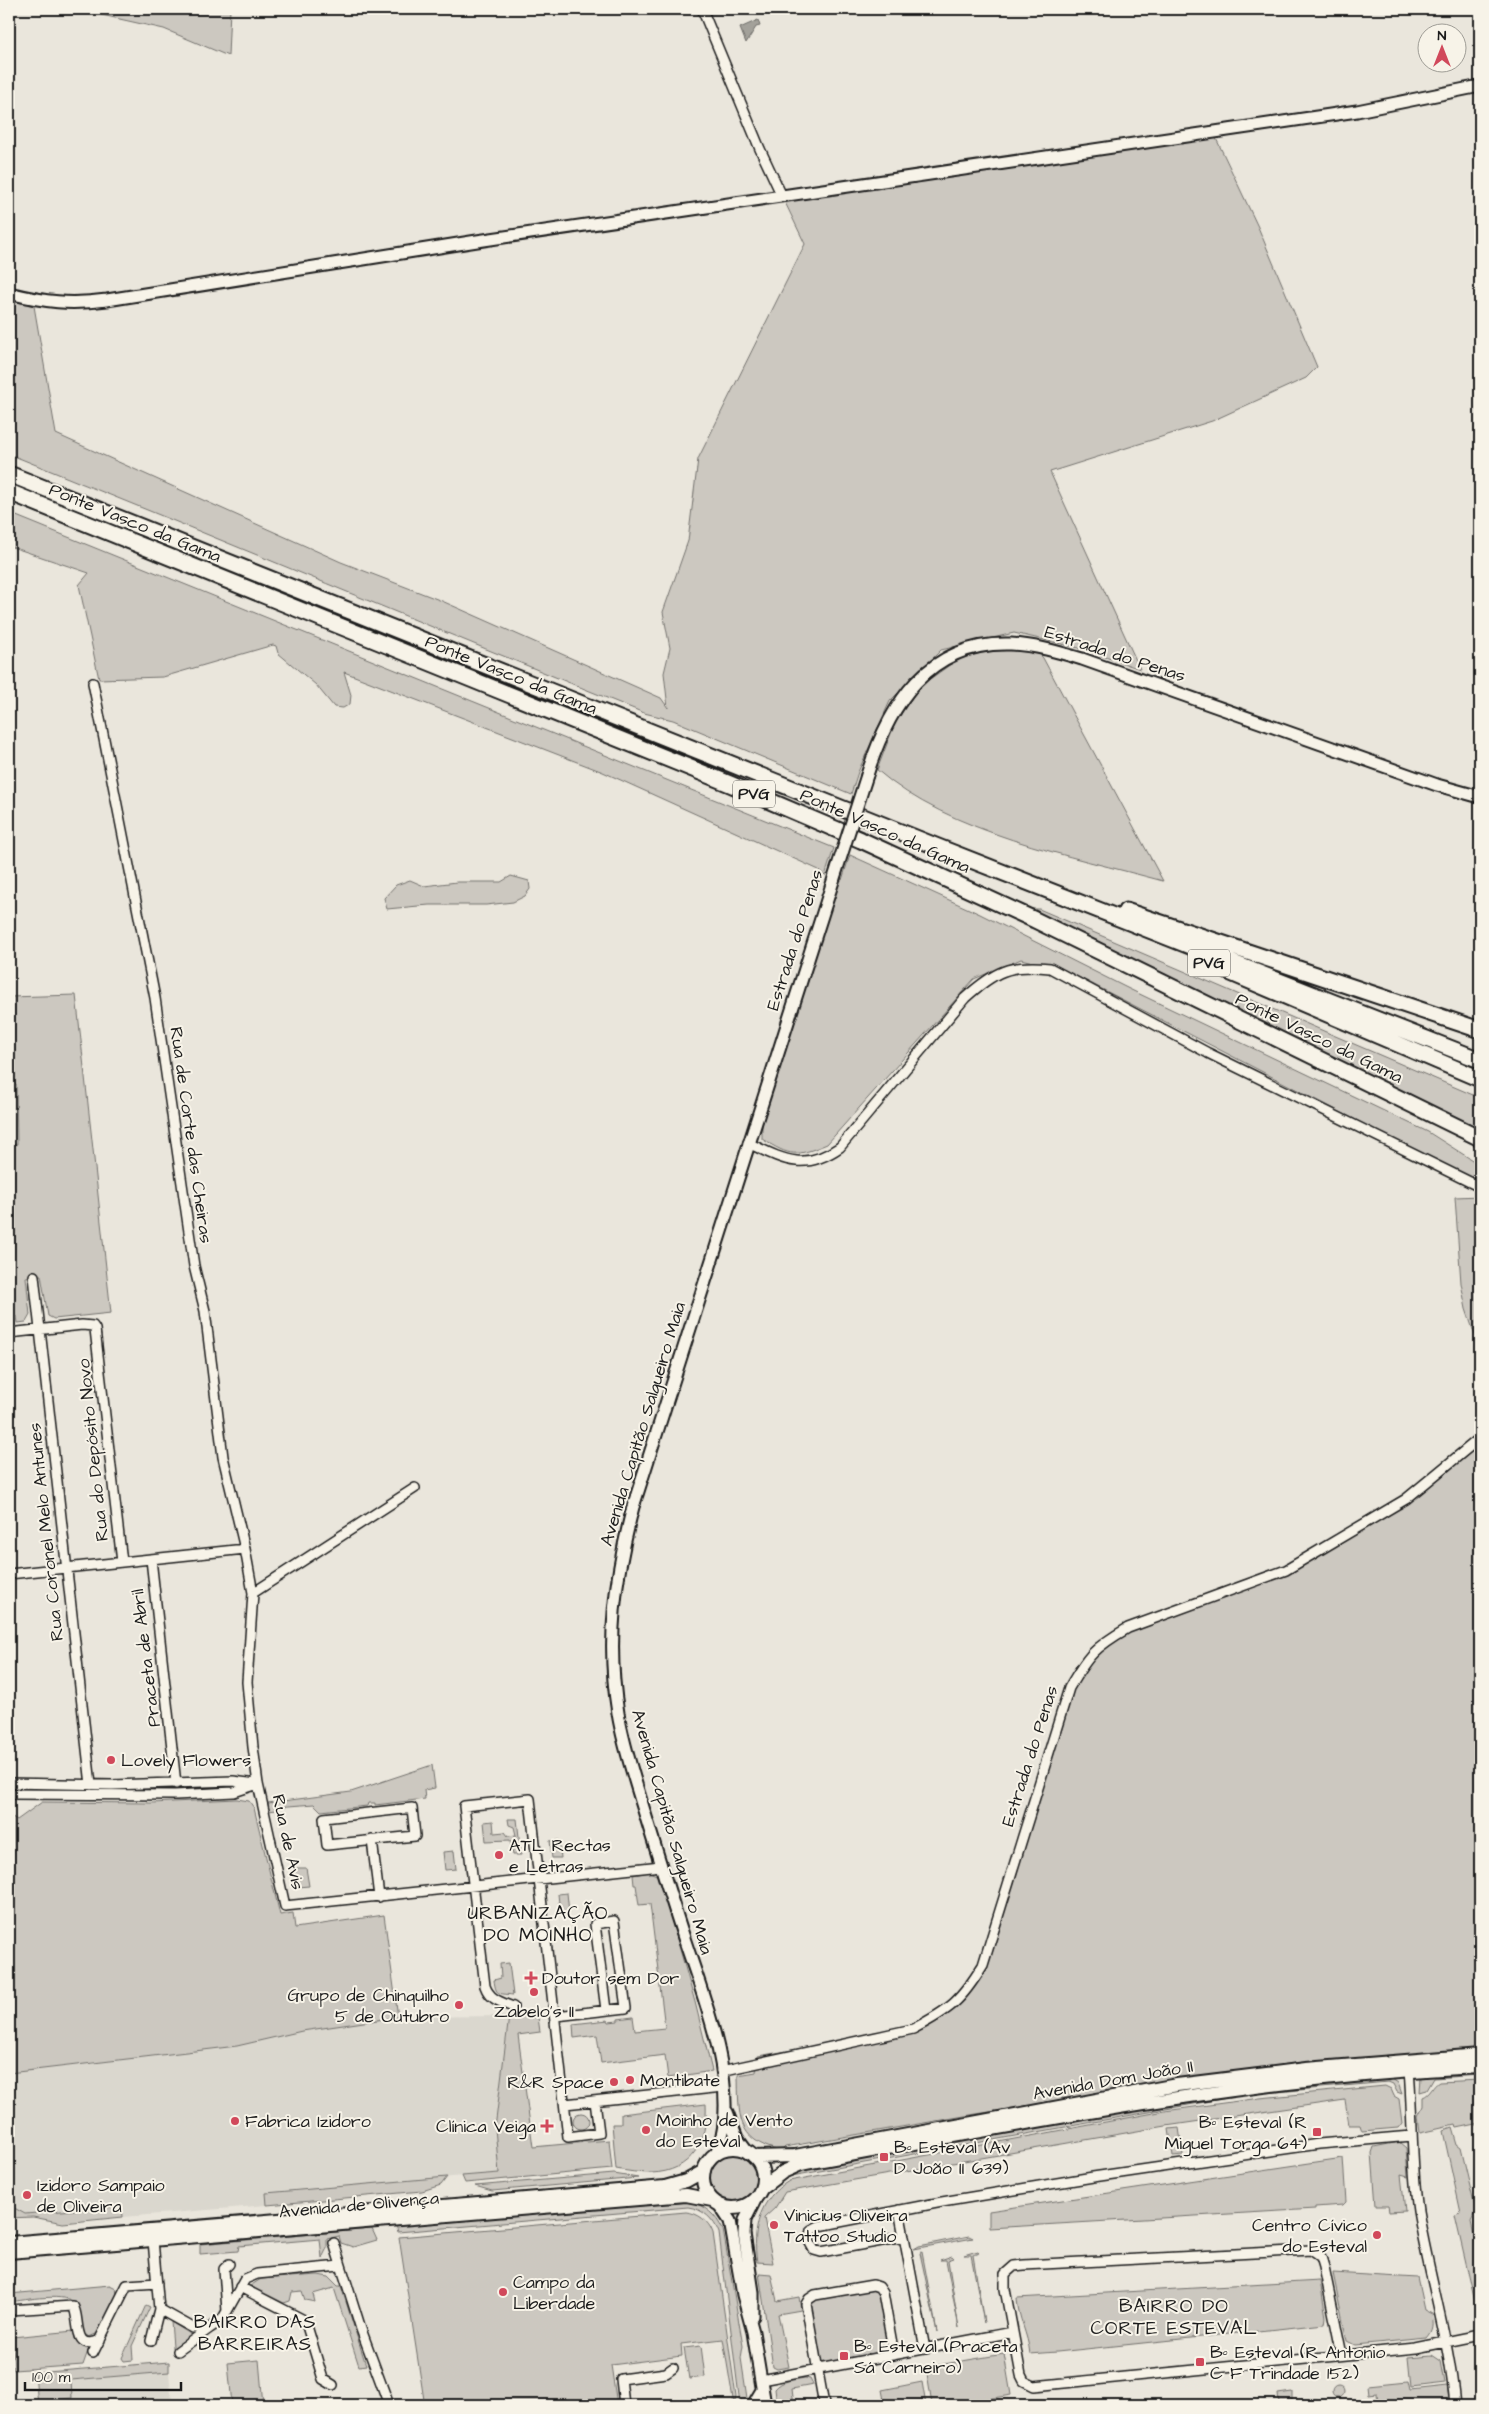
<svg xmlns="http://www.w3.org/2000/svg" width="1489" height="2414" viewBox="0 0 1489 2414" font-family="'Architects Daughter',sans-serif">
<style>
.built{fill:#dad7ce}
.green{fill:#ccc8c0;stroke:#74726e}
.water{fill:#a3a19a;stroke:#6d6c68}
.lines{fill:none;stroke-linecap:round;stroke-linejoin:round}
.street-casing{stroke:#1c1c1c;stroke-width:12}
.secondary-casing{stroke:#1c1c1c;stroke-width:15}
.primary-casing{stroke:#1c1c1c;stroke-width:16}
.highway-casing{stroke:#1c1c1c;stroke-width:19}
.street{stroke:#f7f3e8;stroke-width:9}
.secondary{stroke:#f7f3e8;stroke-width:11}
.primary{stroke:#f7f3e8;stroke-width:12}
.highway{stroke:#f7f3e8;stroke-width:15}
.secondary-bridge-casing{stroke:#1c1c1c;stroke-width:15;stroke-linecap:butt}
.secondary-bridge{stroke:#f7f3e8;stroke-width:11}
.poi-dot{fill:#d1495b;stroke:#f7f3e8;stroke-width:2}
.labels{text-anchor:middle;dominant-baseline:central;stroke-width:4;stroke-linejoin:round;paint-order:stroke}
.shield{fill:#f7f3e8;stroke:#5e5c59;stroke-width:1}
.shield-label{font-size:16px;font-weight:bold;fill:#1c1c1c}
.street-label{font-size:18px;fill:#1c1c1c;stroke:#f7f3e8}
.poi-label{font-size:18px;fill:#1c1c1c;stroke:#f7f3e8;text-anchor:start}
.neighbourhood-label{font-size:19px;letter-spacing:1px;fill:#1c1c1c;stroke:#f7f3e8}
</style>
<rect width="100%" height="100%" fill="#eae6dc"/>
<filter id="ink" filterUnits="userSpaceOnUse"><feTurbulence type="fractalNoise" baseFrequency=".02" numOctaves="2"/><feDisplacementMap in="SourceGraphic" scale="10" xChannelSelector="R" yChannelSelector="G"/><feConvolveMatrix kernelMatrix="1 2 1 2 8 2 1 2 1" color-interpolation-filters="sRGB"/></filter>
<g filter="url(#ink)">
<!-- built -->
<path class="built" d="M509 2016 495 2128 499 2173 267 2193V2205L123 2217 122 2206 9 2216V2073L237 2046 302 2031 390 2017Z
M169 2372 172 2405H50L48 2382Z"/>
<!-- green -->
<path class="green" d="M75 9H230L228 56 164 29Z
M1214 134 1258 227 1317 367 1306 378 1212 421 1050 472 1140 669 1079 648 1014 633 941 650 890 701 858 772 851 794 673 720 644 713C432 628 221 539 9 454V300L34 306 56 434 341 562 442 601 661 698 668 708 664 673 670 648 663 612 688 541 698 459 805 244 782 196Z
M9 513 834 848 825 876 819 870 603 772 344 672 351 695 350 704 343 708 334 707 316 685 278 653 276 646 273 645 163 677 99 679 79 585 89 573 9 546Z
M1008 648 1037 651 1043 658 1163 881C1071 856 949 833 877 770L895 723 920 686 961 657Z
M850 855 980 914 1127 988 1428 1132 1480 1165V1184L1065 970 1021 959 974 979 827 1144C796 1157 791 1157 762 1139V1115L834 878 842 880Z
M511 876 529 881 530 889 525 896 513 902 486 905H429L387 909 384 898 396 885 410 880 424 886 457 882H501Z
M1030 909H1039L1480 1098V1135Z
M76 995 111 1313 54 1319 48 1316 41 1275 26 1277 30 1315 26 1322 18 1323 17 1316 9 1317V1145L17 1144 16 1084H9V997Z
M1480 1196V1350L1466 1309 1461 1283 1455 1197Z
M1480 1423V2053L1298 2065 976 2114 785 2147 781 2151C735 2140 739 2115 738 2075L756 2072 758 2056 913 2029 942 2014 983 1965 1069 1688 1105 1641 1286 1570 1406 1499 1476 1441Z
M432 1765 435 1788 424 1790 425 1799 375 1805V1803H368L367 1806 321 1811 314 1804 276 1807V1810L269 1811 268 1803 351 1792Z
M237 1799 249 1801 254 1808 280 1915 293 1913 295 1928 384 1915 398 2017 302 2031 237 2046 9 2073V1815L17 1820 42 1802 151 1803Z
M508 1819H517L521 1855H513L510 1840 486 1841 484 1822 493 1821 494 1833 505 1832 508 1836 516 1835 514 1827 509 1825Z
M559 1840 561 1858H552L550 1841Z
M454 1851 456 1869 445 1870 443 1852Z
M294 1868H306L309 1886 298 1887Z
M649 1872 659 1876 695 2002 712 2071 668 2078 665 2055 601 2063 597 2035 574 2038 573 2024 608 2020 609 2022 618 2021V2019L633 2017 635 2031 665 2028 650 1904 639 1905 636 1885H634L633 1875Z
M567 1893 569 1912 560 1913 558 1894Z
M509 1963 513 1995C498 1993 496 1996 494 1980L501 1978 500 1964Z
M509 2016 538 2017 540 2032 518 2035 533 2147 609 2140 612 2169 465 2183 462 2176 499 2173 495 2128Z
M1480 2070V2075L1434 2078 1427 2090 1420 2092 1421 2076Z
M1389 2077 1398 2083 1402 2094 1397 2092 1393 2084 1388 2082 1244 2095 786 2177 800 2169 1152 2104Z
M1480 2080V2123L1456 2128 1455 2125 1420 2133 1418 2116 1423 2106V2097C1431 2094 1432 2086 1439 2082Z
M1385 2086 1391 2089 1394 2096 1399 2099 1402 2123 1398 2128 1362 2131 1360 2125H1349L1345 2100 1166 2126 785 2192 775 2208 764 2218 773 2263 757 2262C752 2231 759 2198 789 2181L1165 2111 1260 2098Z
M706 2104C708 2141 692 2172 651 2173 639 2173 627 2171 616 2169L612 2124H621V2114Z
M573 2121a8 8 0 1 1 16 0a8 8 0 1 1-16 0Z
M1179 2128 1183 2155 1173 2156 1169 2129Z
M1452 2128 1457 2145 1461 2148 1476 2211 1471 2222 1480 2263V2312L1477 2311 1455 2215 1461 2213 1443 2131Z
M1399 2142 1406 2148 1408 2177 1401 2175 1405 2211 1389 2212 1388 2206H1376L1372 2153 1374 2147Z
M710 2178a23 23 0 1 1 46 0a23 23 0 1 1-46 0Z
M1343 2158 1346 2202 1343 2205 1315 2207V2209L989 2228V2211Z
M614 2174 638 2178 492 2191 475 2186Z
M447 2177 441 2185 422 2191 267 2205 266 2193Z
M689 2202C705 2205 716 2215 723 2230L743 2346 741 2358 747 2398 744 2405H740L719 2233C714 2219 703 2209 688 2207L398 2232 396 2225Z
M9 2205 25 2214 122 2206 123 2217 63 2223 33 2217 9 2218Z
M686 2212C698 2213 709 2221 713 2233L736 2397 734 2405 723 2339 681 2344 682 2356 611 2365 617 2405H401L424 2400 399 2237Z
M372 2229 377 2240 353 2247 341 2243 339 2236 327 2239V2248L322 2258 320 2239 239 2246 238 2251 200 2254V2244Z
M969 2236 973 2238 914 2249 919 2246Z
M977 2251 979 2253 973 2255 984 2323 971 2255H964Z
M922 2252 937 2332 920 2253Z
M952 2256 954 2258 948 2260 959 2328 946 2260H940Z
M759 2273 771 2274 777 2301 799 2297 801 2310 778 2314 789 2367 777 2369 773 2367Z
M1333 2273 1417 2278 1424 2310 1432 2314C1434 2324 1434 2330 1427 2338L1355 2345 1347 2341Z
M318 2275 329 2277 338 2286H341L366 2365 359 2366 334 2288 313 2294 315 2302 305 2300 302 2291 292 2292 290 2301 284 2303 250 2286 261 2279Z
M1320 2281 1326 2317 1325 2324 1057 2352 1030 2354C1028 2334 1018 2318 1017 2298Z
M110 2285 116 2288 117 2295 98 2333 89 2337 82 2332 78 2305C67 2291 26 2300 9 2302V2294Z
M873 2288 880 2294 889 2350 820 2364 809 2310 810 2302 814 2299Z
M146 2305 150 2307 132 2346 133 2360 124 2361 122 2358Z
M171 2322 192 2335 173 2348V2346Z
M74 2331 75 2339 89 2348 83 2365 14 2370 12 2337Z
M701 2346 705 2377 689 2379 684 2348Z
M1004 2354 1011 2395 952 2405H932L926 2367Z
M1432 2355 1441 2361 1445 2383 1411 2387 1408 2357Z
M259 2360 263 2405H232L228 2363Z
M169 2362V2372L71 2380 72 2398 50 2400V2405H38L35 2373Z
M805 2378 810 2379 813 2385 792 2389 794 2405H777L775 2389C782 2380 794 2380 805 2378Z
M1408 2381 1410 2390 1447 2386 1450 2405H1378L1377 2393 1369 2394 1368 2385Z
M922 2382 926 2405H885L882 2390Z
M1332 2392a6 6 0 1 1 12 0a6 6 0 1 1-12 0Z
M1292 2392V2401L1317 2399V2405H1284V2402L1279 2403 1278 2394Z"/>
<!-- water -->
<path class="water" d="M758 20 760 26 756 27 746 43 740 28Z"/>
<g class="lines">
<defs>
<path id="street" d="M702 9 760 149 782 196
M93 683 155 998 194 1266 205 1311 223 1457 245 1549 253 1593 247 1682 253 1747 258 1784 285 1906 661 1866
M748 1143C784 1160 804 1172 840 1147L965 998C995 971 1009 964 1050 968L1208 1053 1480 1187
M34 1276 91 1785
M9 1333 82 1325 93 1326 95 1329 122 1562
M151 1559 176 1784
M9 1574 245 1549
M253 1593 415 1488
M9 1783 112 1785 233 1781 256 1784
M9 1794 175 1795 234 1792 258 1784
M412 1808 415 1836 327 1845 324 1818Z
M372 1840 379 1897
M513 2007C501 2002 490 2000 485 1986L464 1806 530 1799 568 2137 599 2133 595 2101
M556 2016 626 2008 614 1921 595 1924 606 2010
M1409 2070C1413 2117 1411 2164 1418 2211 1429 2276 1449 2339 1455 2405
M721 2071 913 2029C951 2009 961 2001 983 1965L1069 1688C1088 1655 1095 1647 1128 1628L1286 1570 1406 1499 1480 1438
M565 2104 723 2087
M899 2210 925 2349
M904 2237 821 2252 814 2250 809 2241 811 2230 819 2226 942 2202 1093 2177 1319 2144 1411 2136
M153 2240 159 2309 193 2328H210L222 2320 245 2279 257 2274 340 2266
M334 2243 361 2329 389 2405
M240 2287 302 2319 307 2326 323 2379 333 2385
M9 2310 73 2306C81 2317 71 2353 100 2340
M227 2311 224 2269 229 2264
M151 2341 159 2309
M178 2351 210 2328
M93 2353 127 2285 157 2283
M1342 2355 1324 2267 1321 2257 1311 2250 1024 2265 1014 2266 1005 2274V2289L1021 2375 1024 2381 1034 2386 1416 2348 1480 2335
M761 2380 1013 2332
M624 2405 621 2379 666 2373 673 2368
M824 2405 806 2304 809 2299 815 2295 873 2285 879 2287 883 2293 894 2355"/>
<path id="secondary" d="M9 293C45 302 70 305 107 300L477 241 1357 111 1480 86
M867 775C889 705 928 641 1011 644 1035 645 1059 652 1082 659L1437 785 1480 797
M727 2112 737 2138 748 2153
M716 2154C718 2148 721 2142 722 2136 735 2076 704 1998 685 1941 670 1895 656 1850 642 1804 633 1774 623 1744 618 1713 606 1640 615 1577 633 1507L834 878
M720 2206 730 2221 743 2295 753 2332 765 2405
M753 2316V2292L744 2234 745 2220 756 2198
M753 2405 762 2390"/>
<path id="primary" d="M703 2178a30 30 0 1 1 60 0a30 30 0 1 1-60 0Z
M754 2157 795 2156 1177 2085 1306 2069 1480 2055
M762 2188 783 2172 801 2164C1026 2123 1251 2077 1480 2067
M9 2243 665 2187 686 2181 704 2171
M9 2252 686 2195 712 2200"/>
<path id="highway" d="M9 474 938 847 1480 1060
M9 492 730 784 861 840 1035 920 1480 1138
M1126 911 1480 1030
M1229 972 1480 1079"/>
</defs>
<!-- street casing -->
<use href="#street" class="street-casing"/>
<!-- secondary casing -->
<use href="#secondary" class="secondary-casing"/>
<!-- primary casing -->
<use href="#primary" class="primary-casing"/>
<!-- highway casing -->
<use href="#highway" class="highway-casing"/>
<!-- street -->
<use href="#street" class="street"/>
<!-- secondary -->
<use href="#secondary" class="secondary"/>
<!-- primary -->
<use href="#primary" class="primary"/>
<!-- highway -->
<use href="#highway" class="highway"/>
<defs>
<path id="secondary-bridge" d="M834 878 867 775"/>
</defs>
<!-- secondary-bridge casing -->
<use href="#secondary-bridge" class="secondary-bridge-casing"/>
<!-- secondary-bridge -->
<use href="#secondary-bridge" class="secondary-bridge"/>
</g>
</g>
<!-- markers -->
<g class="poi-dot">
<circle cx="111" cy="1760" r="5"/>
<circle cx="499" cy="1855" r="5"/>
<path d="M528.5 1970.5h5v5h5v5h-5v5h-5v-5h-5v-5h5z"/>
<circle cx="534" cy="1992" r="5"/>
<circle cx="459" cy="2005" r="5"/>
<circle cx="630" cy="2080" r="5"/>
<circle cx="614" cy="2082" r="5"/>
<circle cx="235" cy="2121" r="5"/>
<path d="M544.5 2118.5h5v5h5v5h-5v5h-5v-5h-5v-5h5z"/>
<circle cx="646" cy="2130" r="5"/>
<rect x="1312" y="2127" width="10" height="10" rx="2.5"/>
<rect x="879" y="2152" width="10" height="10" rx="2.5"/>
<circle cx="27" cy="2195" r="5"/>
<circle cx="774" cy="2225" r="5"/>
<circle cx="1377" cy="2235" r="5"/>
<circle cx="503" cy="2292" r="5"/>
<rect x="839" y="2351" width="10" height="10" rx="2.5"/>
<rect x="1195" y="2357" width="10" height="10" rx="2.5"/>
</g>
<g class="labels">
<!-- shield labels -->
<g class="shield">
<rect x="733" y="780.5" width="42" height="27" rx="4"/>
<rect x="1188" y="949.5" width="42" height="27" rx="4"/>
</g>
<g class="shield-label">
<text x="754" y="794">PVG</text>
<text x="1209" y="963">PVG</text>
</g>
<!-- street labels -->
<g class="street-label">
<text transform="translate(135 523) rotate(22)">Ponte Vasco da Gama</text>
<text transform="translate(1115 654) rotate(18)">Estrada do Penas</text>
<text transform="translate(511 675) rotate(22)">Ponte Vasco da Gama</text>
<text transform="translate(885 831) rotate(24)">Ponte Vasco da Gama</text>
<text transform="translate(795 940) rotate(-72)">Estrada do Penas</text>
<text transform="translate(1319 1038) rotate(26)">Ponte Vasco da Gama</text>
<text transform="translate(191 1135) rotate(82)">Rua de Corte das Cheiras</text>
<text transform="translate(643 1424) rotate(-73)">Avenida Capitão Salgueiro Maia</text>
<text transform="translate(93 1450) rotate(-96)">Rua do Depósito Novo</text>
<text transform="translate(46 1532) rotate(-96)">Rua Coronel Melo Antunes</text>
<text transform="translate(146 1658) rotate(-97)">Praceta de Abril</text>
<text transform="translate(1030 1756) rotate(-72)">Estrada do Penas</text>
<text transform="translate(672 1832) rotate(74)">Avenida Capitão Salgueiro Maia</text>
<text transform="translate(288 1842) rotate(78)">Rua de Avis</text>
<text transform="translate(1113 2080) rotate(-10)">Avenida Dom João II</text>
<text transform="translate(359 2205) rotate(-5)">Avenida de Olivença</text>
</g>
<!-- poi labels -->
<g class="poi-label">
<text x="121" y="1760">Lovely Flowers</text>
<text x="509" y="1845">ATL Rectas<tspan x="509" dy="21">e Letras</tspan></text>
<text x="542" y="1978">Doutor sem Dor</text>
<text x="449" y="1995" text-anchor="end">Grupo de Chinquilho<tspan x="449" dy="21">5 de Outubro</tspan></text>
<text x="534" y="2011" text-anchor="middle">Zabelo's II</text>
<text x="640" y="2080">Montibate</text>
<text x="604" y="2082" text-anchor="end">R&amp;R Space</text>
<text x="656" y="2120">Moinho de Vento<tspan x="656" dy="21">do Esteval</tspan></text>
<text x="245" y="2121">Fabrica Izidoro</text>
<text x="1307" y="2122" text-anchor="end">Bº Esteval (R<tspan x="1307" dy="21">Miguel Torga 64)</tspan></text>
<text x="536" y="2126" text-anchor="end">Clínica Veiga</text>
<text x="894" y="2147">Bº Esteval (Av<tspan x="894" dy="21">D João II 639)</tspan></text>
<text x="37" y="2185">Izidoro Sampaio<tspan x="37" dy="21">de Oliveira</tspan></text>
<text x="784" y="2215">Vinicius Oliveira<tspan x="784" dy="21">Tattoo Studio</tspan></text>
<text x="1367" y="2225" text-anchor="end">Centro Cívico<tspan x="1367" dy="21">do Esteval</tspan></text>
<text x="513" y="2282">Campo da<tspan x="513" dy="21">Liberdade</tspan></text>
<text x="854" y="2346">Bº Esteval (Praceta<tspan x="854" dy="21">Sá Carneiro)</tspan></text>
<text x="1210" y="2352">Bº Esteval (R Antonio<tspan x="1210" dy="21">C F Trindade 152)</tspan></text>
</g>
<!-- neighbourhood labels -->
<g class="neighbourhood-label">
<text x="538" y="1913">URBANIZAÇÃO<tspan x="538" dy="22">DO MOINHO</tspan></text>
<text x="1174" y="2306">BAIRRO DO<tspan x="1174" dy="22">CORTE ESTEVAL</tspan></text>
<text x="255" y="2322">BAIRRO DAS<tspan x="255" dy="22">BARREIRAS</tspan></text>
</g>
</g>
<!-- margin -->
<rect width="1489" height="2414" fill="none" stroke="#f7f3e8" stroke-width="30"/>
<rect x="15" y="15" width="1459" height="2384" fill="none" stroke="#1c1c1c" stroke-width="2" filter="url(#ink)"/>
<!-- north arrow -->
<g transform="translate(1442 48)"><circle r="24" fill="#f7f3e8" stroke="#9f9d96"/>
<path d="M0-4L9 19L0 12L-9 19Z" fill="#d1495b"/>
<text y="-8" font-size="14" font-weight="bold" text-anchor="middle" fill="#1c1c1c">N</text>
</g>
<!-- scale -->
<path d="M25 2382v8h156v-8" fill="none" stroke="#1c1c1c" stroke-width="2.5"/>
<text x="32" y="2382" font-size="15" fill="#1c1c1c" stroke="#f7f3e8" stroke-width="4" paint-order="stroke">100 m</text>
</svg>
